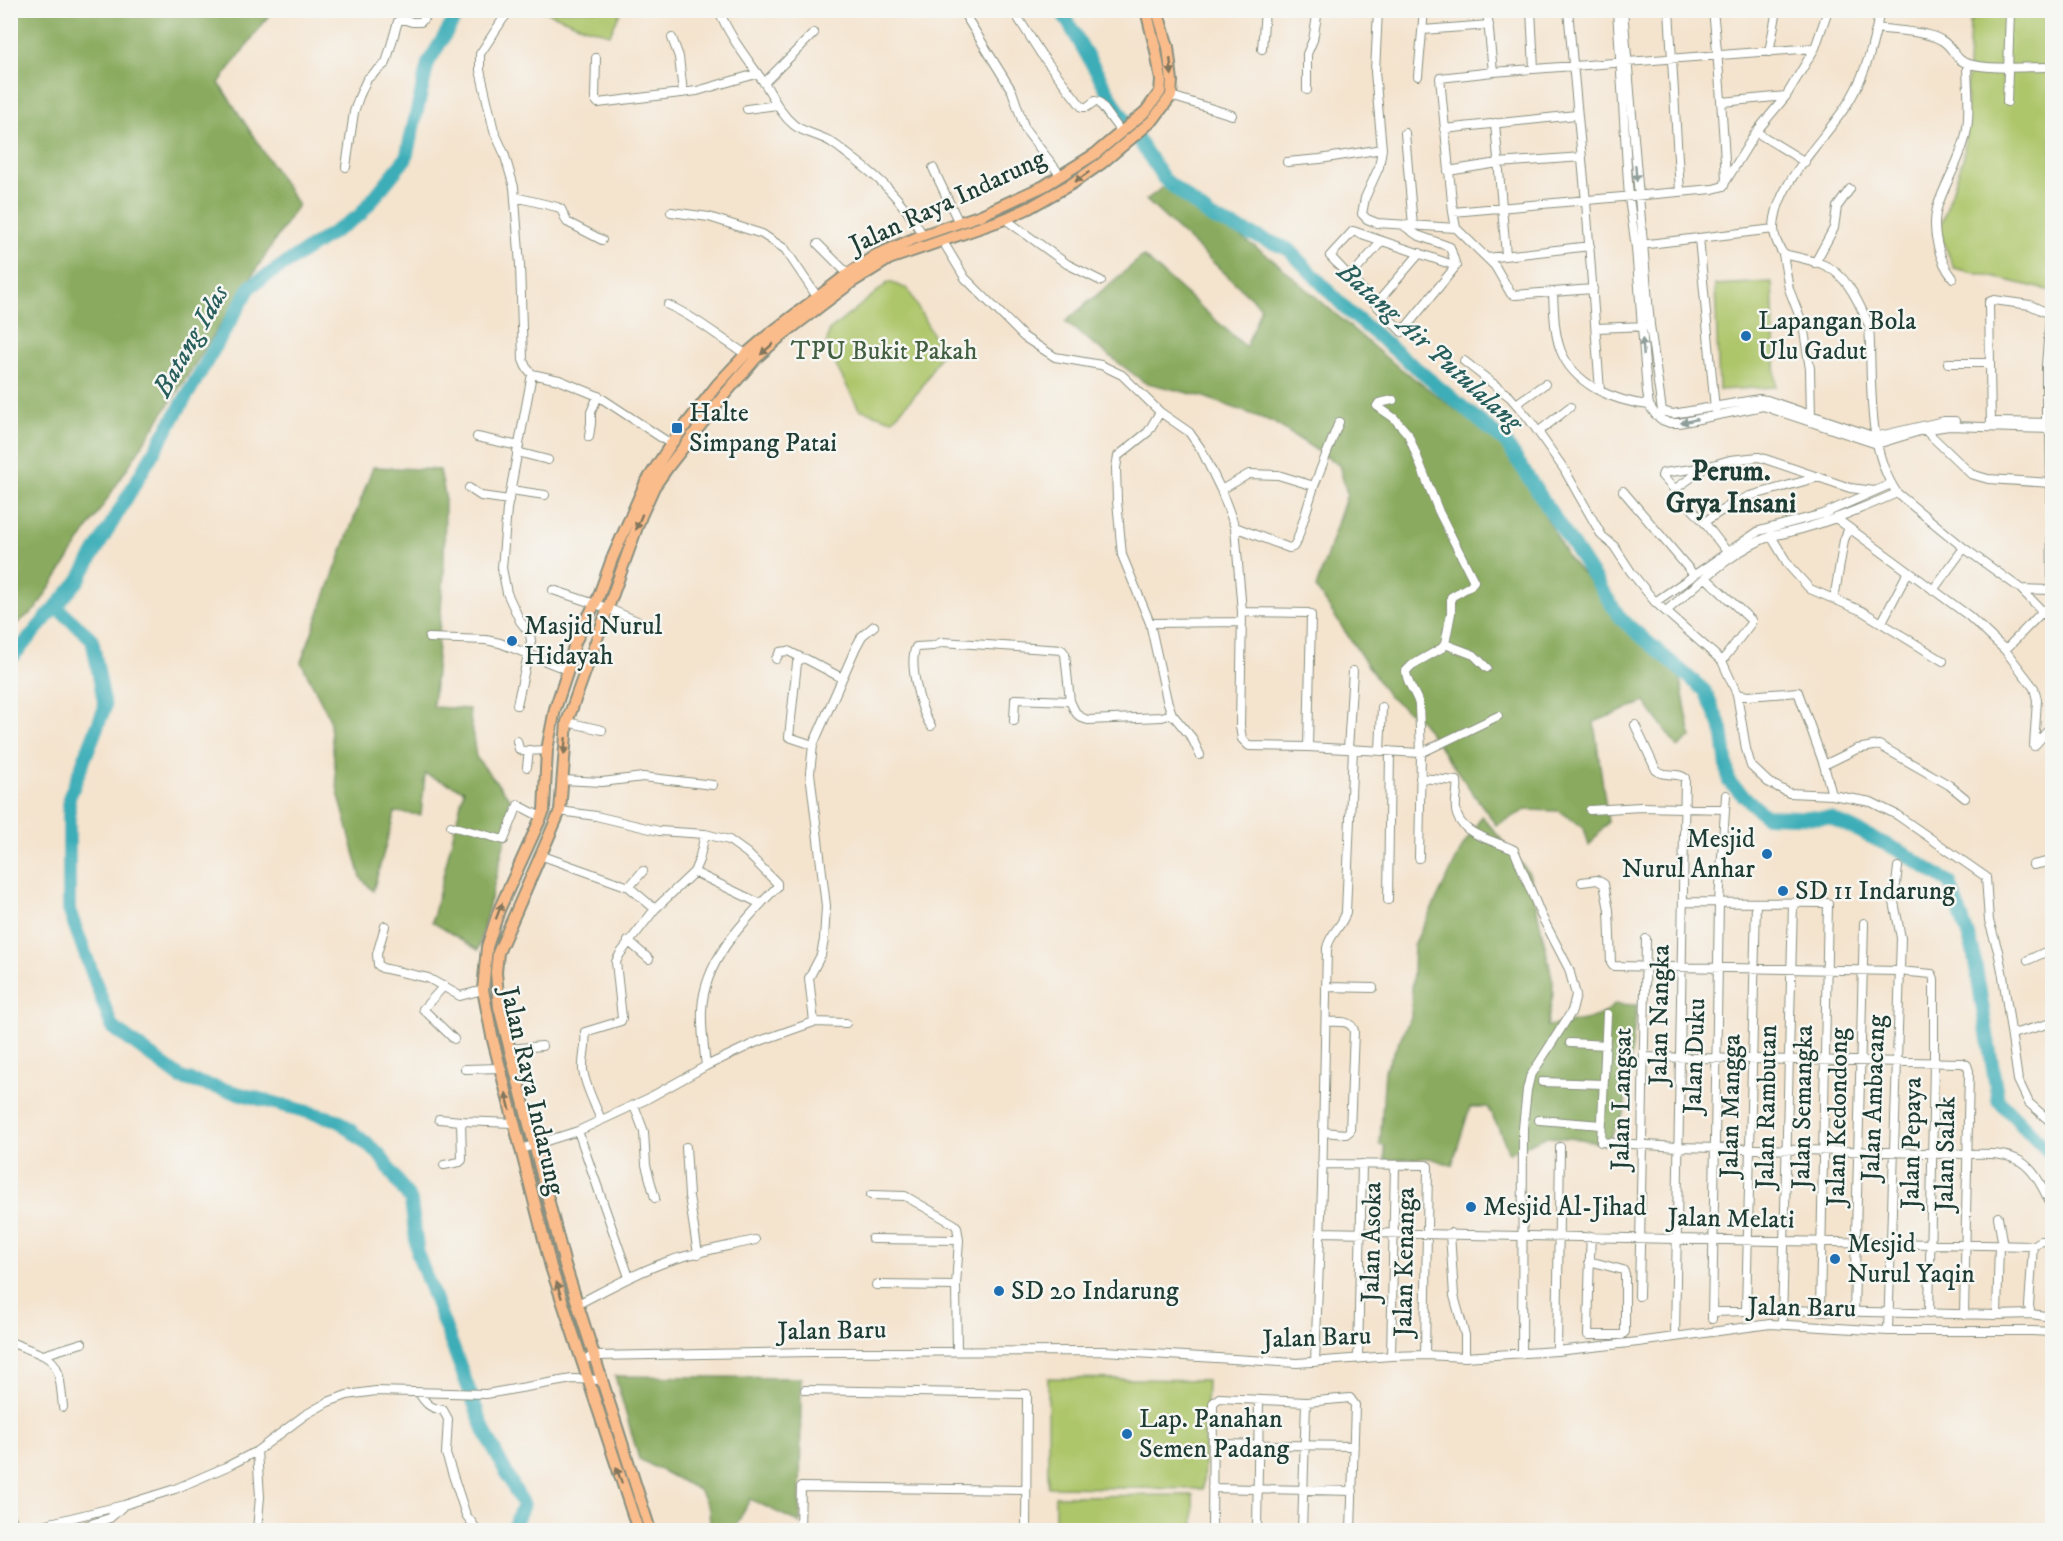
<svg xmlns="http://www.w3.org/2000/svg" width="2063" height="1541" viewBox="0 0 2063 1541" font-family="'IM FELL DW Pica',serif">
<style>
.green{fill:#aec66b;stroke:#668250;stroke-width:1.5}
.forest{fill:#8aab5f;stroke:#54744a;stroke-width:1.5}
.lines{fill:none;stroke-linecap:round;stroke-linejoin:round}
.river{stroke:#3eaeb8;stroke-width:14}
.minor-casing{stroke:#8a9080;stroke-width:10}
.highway-casing{stroke:#8a9080;stroke-width:14}
.minor{stroke:#fff;stroke-width:8}
.highway{stroke:#fabc8b;stroke-width:10}
.oneway{fill:#82765b}
.oneway2{fill:#8f9e9a}
.poi-dot{fill:#1f6fb2;stroke:#f6f6f2;stroke-width:2}
.labels{text-anchor:middle;dominant-baseline:central;stroke-width:5;stroke-linejoin:round;paint-order:stroke}
.street-label{font-size:26px;fill:#1f3d34;stroke:#f6f6f2}
.poi-label{font-size:26px;fill:#1f3d34;stroke:#f6f6f2;text-anchor:start}
.park-label{font-size:26px;fill:#435f42;stroke:#f6f6f2}
.water-label{font-size:27px;font-style:italic;fill:#285f5c;stroke:#f6f6f2}
.quarter-label{font-size:28px;font-weight:bold;fill:#1f3d34;stroke:#f6f6f2}
</style>
<rect width="100%" height="100%" fill="#f6f6f2"/>
<filter id="ink" filterUnits="userSpaceOnUse"><feTurbulence type="fractalNoise" baseFrequency=".0167" numOctaves="2"/><feDisplacementMap in="SourceGraphic" scale="12" xChannelSelector="R" yChannelSelector="G"/><feConvolveMatrix kernelMatrix="1 2 1 2 8 2 1 2 1" color-interpolation-filters="sRGB"/></filter>
<filter id="wash" filterUnits="userSpaceOnUse"><feTurbulence type="fractalNoise" baseFrequency=".008" numOctaves="4" result="noise"/><feDisplacementMap in="SourceGraphic" scale="24" xChannelSelector="R" yChannelSelector="G"/><feGaussianBlur stdDeviation="1.35" result="paint"/><feColorMatrix in="noise" values="0 0 0 0 0 0 0 0 0 0 0 0 0 0 0 0 0 1.4 0 .05"/><feComposite in="paint" operator="in"/></filter>
<g filter="url(#wash)">
<rect width="100%" height="100%" fill="#f4e3cd"/>
<!-- green -->
<path class="green" d="M544 11 621 10V11L610 34 584 27Z
M1984 11H2052V291L1954 268 1939 231 1964 156 1970 22Z
M889 282 908 289 942 352 920 390 892 420 859 409 826 347 829 331Z
M1772 282 1776 387 1719 390 1715 285Z
M1048 1378 1207 1380 1203 1489 1048 1487Z
M1193 1495 1194 1530H1055V1496Z"/>
<!-- forest -->
<path class="forest" d="M11 10 272 11 219 83 298 205 36 609 11 628Z
M1166 185 1270 257 1384 356 1511 451 1568 558 1680 678 1691 737 1678 748 1645 702 1594 722 1608 822 1589 846 1584 828 1559 811 1526 810 1496 825 1421 721 1388 696 1316 588 1347 494 1339 465 1273 422 1204 397 1144 382 1065 322 1143 256 1246 347 1261 307 1146 200Z
M373 467 440 470 445 495 444 572 433 707 469 709 476 757 514 804 478 950 432 922 464 790 425 774 421 815 395 812 373 891 361 878 338 792 329 717 301 662Z
M1482 816 1529 873 1553 982V994L1547 1026C1569 1022 1599 1022 1615 1004L1637 1005 1624 1113 1606 1145 1581 1139 1545 1137 1509 1153C1502 1137 1497 1122 1487 1107H1470L1452 1165 1430 1158 1385 1160V1146L1380 1145 1385 1070 1411 1017 1414 945 1463 846Z
M615 1376 801 1378 800 1523 750 1499 734 1530H706L710 1523 709 1509 699 1490 639 1459Z"/>
<g class="lines">
<!-- river -->
<path class="river" d="M1061 10 1116 106 1164 179 1212 218 1288 249 1349 312 1506 443 1621 619 1705 691 1722 729 1729 782 1765 816 1831 818 1902 852 1950 883 1973 950 1998 1100 2052 1155
M56 607 92 639 105 707 69 798V910L112 1027 181 1078 338 1120 379 1154 411 1201 418 1255 485 1432 523 1505 512 1530
M10 660 78 581 251 286 360 215 406 158 428 63 460 10"/>
</g>
</g>
<g filter="url(#ink)">
<g class="lines">
<defs>
<path id="minor" d="M511 10 503 19 480 54V70L494 131 504 153 514 187 520 265 523 360 526 367 532 374 559 380 598 396 671 444
M719 10C729 37 749 61 765 84 774 98 780 114 794 125 804 133 820 135 831 142 836 145 841 149 846 153 882 180 899 196 923 235
M962 10 1012 91 1025 129 1061 176
M1013 10 1041 54 1082 107H1087L1095 101 1099 102 1121 132
M1378 10 1375 72 1382 149 1379 167 1365 198 1362 214 1367 219 1377 223 1456 228
M1487 10 1493 72
M1531 10 1534 69
M1568 10 1586 202 1600 391
M1617 10 1629 198 1636 248 1647 392 1649 405 1655 414 1662 420 1670 423H1679L1763 406 1877 444 1923 430 1949 426 2052 429
M1623 10 1650 325 1662 411 1673 414 1759 399 1767 400 1875 437 1944 421H1955
M1669 10 1680 192
M1713 10C1719 67 1723 123 1726 179L1724 186 1713 189 1453 212 1440 78 1493 72 1815 48 1828 10
M1880 10C1874 42 1867 70 1851 98 1829 137 1775 181 1774 228 1774 238 1778 245 1783 254 1796 257 1812 260 1824 265 1848 275 1859 304 1869 325 1873 379 1865 446 1897 493L1964 548 2021 589 2052 621
M1877 28C1895 31 1926 31 1941 40 1953 46 1955 61 1969 64 1992 70 2024 67 2049 67
M1423 30 1489 25
M672 38 679 57 683 93
M1262 49 1265 10
M1769 52 1777 10
M596 58 595 99 598 103 697 91 756 74
M1418 76 1424 10
M764 83 814 33
M1307 90V54L1313 40 1318 10
M1171 96 1232 115
M1722 102 1786 96
M2007 102 2010 10
M747 109 777 105
M1495 123 1506 255
M1444 129 1576 115
M1756 132 1805 162
M1405 133 1413 226
M1287 162 1320 159 1382 149
M346 167 354 112 359 97 367 79 386 63 398 21 402 19 412 22H421L431 10
M933 168 959 223
M1448 171 1498 163 1582 157
M1726 181 1756 132 1786 96 1815 48
M515 197 557 207 561 209 567 222 602 240
M671 212 709 217 762 234 785 249 818 298
M1453 212 1456 228 1495 266 1511 294 1515 295 1593 289
M1005 219 1067 264 1101 281
M1404 226 1417 235 1450 247 1456 266
M1353 231 1456 266 1402 332 1330 256Z
M1699 238 1715 409
M942 240 965 278 1024 337 1055 357 1101 365 1122 375 1160 412 1189 432 1201 449 1221 490 1235 527 1242 612 1240 726 1242 739 1249 746 1308 747 1421 753 1419 858
M818 244 848 274
M1640 245 1774 229
M1783 254 1789 289 1803 325 1810 369 1811 419
M1487 258 1590 246
M1815 263 1834 228 1837 207 1850 189
M1351 276 1382 241
M1953 278C1939 261 1931 230 1937 208 1945 182 1961 160 1966 134 1971 111 1967 86 1967 64
M1553 293C1555 336 1555 365 1596 389 1613 398 1629 403 1649 405
M1376 304 1420 253
M668 305C696 317 719 338 746 354
M1596 328 1646 326
M1464 361 1510 397 1529 419 1564 469 1602 536 1614 546 1631 572 1655 602 1722 661 1737 694 1746 749 1751 766 1768 782 1789 793 1832 795 1871 802 1897 815 1986 877 1989 921 1998 951 2003 976 2018 1080 2029 1103 2052 1123
M1948 363H1990
M1393 400 1379 403 1377 406 1394 418 1408 434 1439 512 1474 581 1470 586 1451 597V613L1445 644 1442 648 1412 665 1406 671C1406 684 1417 693 1419 705L1421 753 1498 716
M1516 404 1545 384
M1160 412 1148 432 1118 456 1116 468 1117 501 1122 555 1150 623 1167 700 1172 714 1192 738 1200 755
M1997 422 2052 423
M1922 427 1971 474 1988 479 2051 483 2050 434 2046 423V366L2050 315
M1991 427 1989 302 1994 300 2030 305 2052 315
M1538 432 1570 407
M477 437 519 446
M589 437 591 423V412L598 396
M517 452 548 460
M2051 483 2052 590
M1314 486 1339 422
M469 488 481 496 509 500
M1675 489 1705 468
M511 490 545 495
M1221 490 1249 474 1278 475 1314 486 1297 541 1293 547 1289 548 1235 527
M1623 491 1694 575
M1837 519 1969 616 2005 650 2034 688 2037 700 2034 746
M1704 522 1732 504 1750 496 1819 477
M1771 536C1815 528 1856 511 1897 493
M1728 553 1704 522 1662 476 1663 473 1706 467 1730 460 1759 457 1850 488 1875 491
M1706 578 1751 620V623L1722 661
M2021 589 2052 590
M553 590 607 608 644 624
M1933 590 1964 548
M1834 599 1844 540 1849 528
M1655 602 1759 531 1823 514 1891 484
M1666 611C1699 584 1731 551 1771 536L1789 566 1810 589 1862 611 1943 661
M1242 612 1308 613 1311 615 1308 747
M1882 622 1908 572
M1150 623 1242 622
M429 638 486 640 500 643 568 670
M1445 644 1474 655 1487 668
M2005 650 2044 610
M776 659 780 652 788 651 802 658
M1737 694 1748 696 1798 692 1824 765 1832 795
M517 705 531 641 530 634 520 621 507 593 502 568 507 509 532 374
M1014 721 1015 699 1070 701C1075 711 1075 716 1088 720L1162 717 1172 714
M567 722 602 730
M1635 725 1656 770C1664 778 1677 771 1685 778L1675 1336
M931 726C921 712 908 664 916 647L933 646 942 642 1062 650 1065 654 1070 701
M517 741 519 749 523 751 547 750
M813 745 789 737 797 663 802 658 806 659 842 678
M2034 746 2052 726
M1348 749 1353 671
M1380 751 1382 707
M1824 765 1857 749 1879 745 1949 785 1965 798
M527 767 529 750
M1420 778 1457 781C1459 792 1453 805 1457 815 1464 836 1497 841 1514 850L1541 915 1569 969 1576 995 1572 1011 1530 1077 1527 1090 1523 1128 1522 1354
M562 780 602 782 643 777 713 785
M1590 810 1641 807 1725 809
M560 811 596 816 659 831 705 834 699 860 694 872 655 909 620 954 616 962 622 1018 621 1021 585 1032C587 1047 582 1056 583 1070 585 1086 595 1104 601 1120
M451 826 504 840 518 805 541 817
M705 834 729 840 747 853 777 883V887C744 921 704 960 702 1010 701 1029 704 1047 706 1066
M540 855 629 887 655 909
M2033 865 2052 861
M694 872 761 904
M1582 882 1597 880 1604 884 1609 910 1611 963 1613 966 1899 971 1932 974 1934 979V1063L1929 1314
M629 887 643 871
M1388 900 1390 751
M1683 902 1828 903 1820 1311
M385 926 377 954 378 965 382 968 428 978 460 996 483 990
M628 941 649 959
M2028 960 2052 949
M444 986 423 1009 454 1039
M1326 987 1373 988
M1607 1014 1601 1142 1678 1147 1967 1154C2020 1152 2030 1159 2052 1207
M814 1022 809 978 821 955 824 940 826 906 810 773 813 745 856 647 862 636 874 626
M2012 1034 2052 1023
M1570 1043 1606 1045
M509 1049 542 1046
M1644 1057 1962 1063 1967 1065 1969 1071 1964 1315
M465 1069 500 1068
M1542 1082 1603 1084
M634 1105 644 1132 646 1165 655 1198
M439 1119 461 1121
M1539 1120 1601 1125
M578 1131 629 1277
M1324 1132 1346 1134 1350 1131 1354 1031C1351 1019 1336 1022 1326 1022
M686 1147 689 1196 698 1254
M521 1149 578 1131 647 1099 706 1066 757 1042 814 1022 846 1023
M1322 1164 1426 1165 1428 1166 1425 1355
M444 1165 460 1162 462 1160 461 1121 514 1123
M871 1195 905 1196 954 1224 957 1227 959 1240
M1998 1217 2003 1246
M1320 1232 2033 1246
M1450 1233 1454 1296 1465 1335V1357
M872 1239 959 1240 956 1286 957 1351
M2033 1246 2041 1241 2052 1242
M1589 1261 1623 1270 1625 1274V1332L1622 1335H1588C1589 1302 1589 1269 1591 1236
M10 1275 12 1269
M876 1285 956 1286
M1639 1296 1646 939
M578 1304C607 1289 635 1273 666 1262 694 1252 726 1247 755 1240
M1746 1311 1756 903
M1712 1312 1783 1310 1997 1315 2031 1314 2052 1317
M1854 1313 1864 923
M2031 1314 2029 1306 2033 1246
M1997 1315 1999 1245
M1712 1319 1719 902 1726 795
M1782 1323 1793 904
M1888 1331 1901 938 1894 902 1898 867
M10 1342C57 1361 58 1354 63 1407
M1557 1351 1560 1147
M43 1355 82 1343
M1391 1356 1395 1165
M1358 1359 1362 1164
M582 1360 595 1356 812 1352 1104 1351 1297 1363 1391 1356 1425 1355 1465 1357 1557 1351 1638 1342 1770 1324 1888 1331H2032L2052 1332
M1315 1362 1322 1188 1327 948C1330 933 1343 926 1346 912L1353 749
M805 1390 1027 1394 1026 1530
M419 1393C426 1404 430 1408 443 1410L448 1419 446 1454 466 1515 473 1524 476 1530
M1213 1444 1354 1446
M1212 1488 1353 1491
M10 1515 17 1530
M22 1530 124 1505 175 1489 228 1466 257 1451 305 1415 328 1402 347 1395 376 1391 486 1394 572 1379 603 1380
M72 1530 110 1518 122 1507
M257 1530 260 1497 257 1451
M800 1530 801 1487 1025 1490
M1212 1530 1213 1403 1219 1398 1306 1402 1350 1398 1355 1405 1351 1530
M1257 1530 1259 1400
M1302 1530 1306 1402"/>
<path id="highway" d="M638 1530 551 1267 492 1036 483 990 487 947 499 910 544 811 547 750 555 709 568 670 575 642 598 598 612 559 645 484 671 444 717 385 746 354 768 335 848 274 876 255 923 235 981 215 1044 186 1095 154 1146 111 1160 92 1161 80 1156 51 1146 10
M650 1530 565 1265 499 1007 496 972 498 953 560 811 567 722 641 516 654 487 668 467 725 394 756 358 781 336 852 282 889 259 1005 219 1029 208 1073 183 1102 163 1153 120 1171 96 1172 81 1168 47 1157 10"/>
</defs>
<!-- minor casing -->
<use href="#minor" class="minor-casing"/>
<!-- highway casing -->
<use href="#highway" class="highway-casing"/>
<!-- minor -->
<use href="#minor" class="minor"/>
<!-- highway -->
<use href="#highway" class="highway"/>
</g>
<!-- one-way arrows -->
<defs><path id="oneway-solid" d="M-6-.8H1V-3.2L6.5 0L1 3.2V.8H-6Z" transform="scale(1.5)"/></defs>
<g class="oneway">
<use href="#oneway-solid" transform="translate(1171 67) rotate(85)"/>
<use href="#oneway-solid" transform="translate(1082 177) rotate(145)"/>
<use href="#oneway-solid" transform="translate(767 349) rotate(139)"/>
<use href="#oneway-solid" transform="translate(639 522) rotate(112)"/>
<use href="#oneway-solid" transform="translate(565 746) rotate(95)"/>
<use href="#oneway-solid" transform="translate(499 911) rotate(-69)"/>
<use href="#oneway-solid" transform="translate(508 1101) rotate(-104)"/>
<use href="#oneway-solid" transform="translate(559 1290) rotate(-108)"/>
<use href="#oneway-solid" transform="translate(619 1475) rotate(-109)"/>
</g>
<g class="oneway2">
<use href="#oneway-solid" transform="translate(1636 173) rotate(85)"/>
<use href="#oneway-solid" transform="translate(1643 347) rotate(-95)"/>
<use href="#oneway-solid" transform="translate(1689 421) rotate(167)"/>
</g>
</g>
<!-- markers -->
<g class="poi-dot">
<circle cx="1746" cy="336" r="6"/>
<rect x="671" y="422" width="12" height="12" rx="3"/>
<circle cx="512" cy="641" r="6"/>
<circle cx="1767" cy="854" r="6"/>
<circle cx="1783" cy="891" r="6"/>
<circle cx="1471" cy="1207" r="6"/>
<circle cx="1835" cy="1259" r="6"/>
<circle cx="999" cy="1291" r="6"/>
<circle cx="1127" cy="1434" r="6"/>
</g>
<g class="labels">
<!-- street labels -->
<g class="street-label">
<text transform="translate(948 202) rotate(-25)">Jalan Raya Indarung</text>
<text transform="translate(1660 1015) rotate(-89)">Jalan Nangka</text>
<text transform="translate(1695 1056) rotate(-88)">Jalan Duku</text>
<text transform="translate(532 1091) rotate(77)">Jalan Raya Indarung</text>
<text transform="translate(1874 1098) rotate(-88)">Jalan Ambacang</text>
<text transform="translate(1622 1099) rotate(-89)">Jalan Langsat</text>
<text transform="translate(1731 1106) rotate(-89)">Jalan Mangga</text>
<text transform="translate(1767 1107) rotate(-89)">Jalan Rambutan</text>
<text transform="translate(1803 1107) rotate(-89)">Jalan Semangka</text>
<text transform="translate(1838 1117) rotate(-89)">Jalan Kedondong</text>
<text transform="translate(1912 1143) rotate(-89)">Jalan Pepaya</text>
<text transform="translate(1946 1154) rotate(-89)">Jalan Salak</text>
<text transform="translate(1731 1219) rotate(1)">Jalan Melati</text>
<text transform="translate(1372 1242) rotate(-89)">Jalan Asoka</text>
<text transform="translate(1405 1262) rotate(-89)">Jalan Kenanga</text>
<text transform="translate(1802 1308) rotate(1)">Jalan Baru</text>
<text transform="translate(832 1331) rotate(-1)">Jalan Baru</text>
<text transform="translate(1317 1338) rotate(-2)">Jalan Baru</text>
</g>
<!-- poi labels -->
<g class="poi-label">
<text x="1758" y="321">Lapangan Bola<tspan x="1758" dy="30">Ulu Gadut</tspan></text>
<text x="689" y="413">Halte<tspan x="689" dy="30">Simpang Patai</tspan></text>
<text x="524" y="626">Masjid Nurul<tspan x="524" dy="30">Hidayah</tspan></text>
<text x="1755" y="839" text-anchor="end">Mesjid<tspan x="1755" dy="30">Nurul Anhar</tspan></text>
<text x="1795" y="891">SD 11 Indarung</text>
<text x="1483" y="1207">Mesjid Al-Jihad</text>
<text x="1847" y="1244">Mesjid<tspan x="1847" dy="30">Nurul Yaqin</tspan></text>
<text x="1011" y="1291">SD 20 Indarung</text>
<text x="1139" y="1419">Lap. Panahan<tspan x="1139" dy="30">Semen Padang</tspan></text>
</g>
<!-- park labels -->
<g class="park-label">
<text x="884" y="351">TPU Bukit Pakah</text>
</g>
<!-- water labels -->
<g class="water-label">
<text transform="translate(191 341) rotate(-60)">Batang Idas</text>
<text transform="translate(1430 347) rotate(42)">Batang Air Putulalang</text>
</g>
<!-- quarter labels -->
<g class="quarter-label">
<text x="1731" y="471">Perum.<tspan x="1731" dy="32">Grya Insani</tspan></text>
</g>
</g>
<!-- margin -->
<rect width="2063" height="1541" fill="none" stroke="#f6f6f2" stroke-width="36"/>
</svg>
